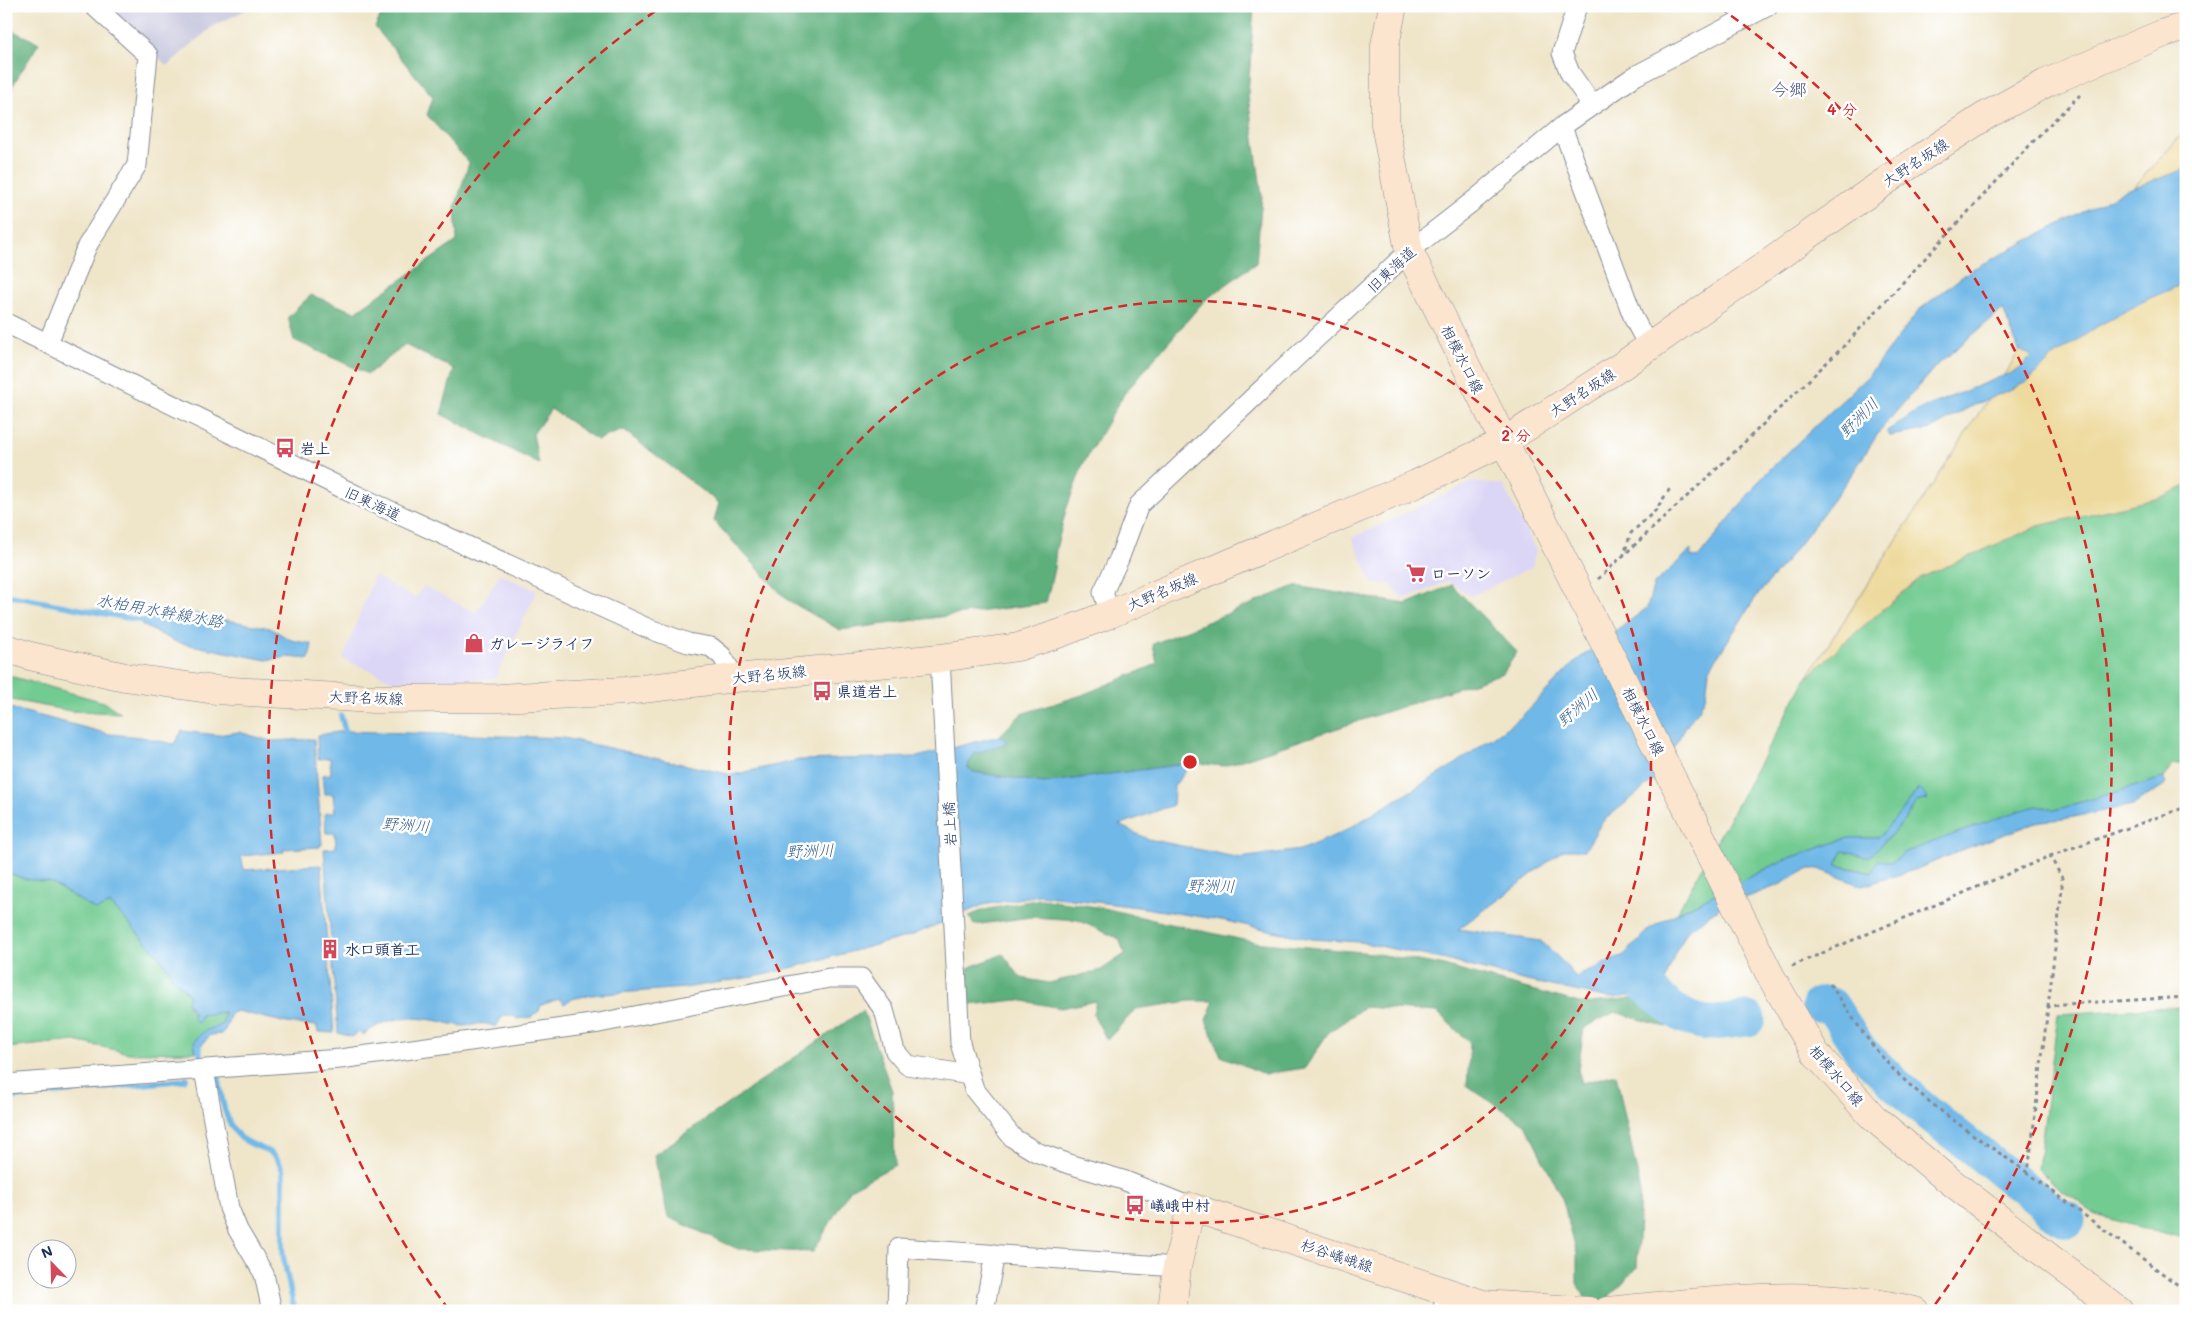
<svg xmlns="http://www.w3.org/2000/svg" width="2192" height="1317" viewBox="0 0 2192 1317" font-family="Mali,'Klee One',sans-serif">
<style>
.built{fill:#dcd6f6}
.industrial{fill:#c2c2dc}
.green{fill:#72cb91;stroke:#467d78}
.forest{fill:#5daf7b;stroke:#3c6f6c}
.sand{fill:#eeda9e;stroke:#84847e}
.water{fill:#6fb8e7;stroke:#4574a2}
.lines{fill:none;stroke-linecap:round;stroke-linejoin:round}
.stream{stroke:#6fb8e7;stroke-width:5.5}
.river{stroke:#6fb8e7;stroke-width:35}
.street-casing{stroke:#858a94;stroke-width:21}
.secondary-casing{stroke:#858a94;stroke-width:29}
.path{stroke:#858a94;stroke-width:3;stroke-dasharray:4 4;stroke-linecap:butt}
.street{stroke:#fff;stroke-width:19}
.secondary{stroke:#fbe5cf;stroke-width:28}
.ring{fill:none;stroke:#d62828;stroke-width:2.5;stroke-dasharray:9 6}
.labels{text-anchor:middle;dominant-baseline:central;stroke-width:5;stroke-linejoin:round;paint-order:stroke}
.street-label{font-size:15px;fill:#1b2f5e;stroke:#fff}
.poi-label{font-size:15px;font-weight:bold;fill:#1b2f5e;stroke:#fff;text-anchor:start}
.water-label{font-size:16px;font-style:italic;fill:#385f8e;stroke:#fff}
.quarter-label{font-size:18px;fill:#4d5785;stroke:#fff}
.centre{fill:#d62828;stroke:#fff;stroke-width:2.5}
.ring-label{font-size:15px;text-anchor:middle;font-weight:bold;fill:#d62828;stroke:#fff;stroke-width:5;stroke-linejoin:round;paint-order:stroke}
</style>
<rect width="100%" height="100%" fill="#fff"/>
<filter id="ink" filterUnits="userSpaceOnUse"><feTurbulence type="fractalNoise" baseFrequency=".02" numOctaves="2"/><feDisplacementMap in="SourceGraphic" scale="10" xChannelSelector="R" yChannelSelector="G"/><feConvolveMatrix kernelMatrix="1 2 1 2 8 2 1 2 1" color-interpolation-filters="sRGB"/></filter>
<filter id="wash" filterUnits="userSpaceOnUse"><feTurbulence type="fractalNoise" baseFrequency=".0096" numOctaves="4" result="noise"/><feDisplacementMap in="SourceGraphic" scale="20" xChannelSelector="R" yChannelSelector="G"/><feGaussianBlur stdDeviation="1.12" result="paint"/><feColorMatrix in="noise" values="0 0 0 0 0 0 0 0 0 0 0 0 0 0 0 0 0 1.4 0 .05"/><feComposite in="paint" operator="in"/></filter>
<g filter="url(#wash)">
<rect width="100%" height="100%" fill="#efe5c9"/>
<!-- built -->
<path class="built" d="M1472 482 1503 485 1536 551 1532 567 1471 596 1448 581 1404 599 1389 584H1373L1352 538Z
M500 574 537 591 495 679 394 681 343 659 374 576 415 598 424 586 476 613Z"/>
<!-- industrial -->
<path class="industrial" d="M105 6H254L213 26 167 66Z"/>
<!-- green -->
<path class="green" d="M2186 486V764L2173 765 2163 778 2055 810 2037 806 1906 852 1893 862 1873 873 1836 865 1843 851 1855 853 1868 858C1888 837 1914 818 1918 788L1904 809 1878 838H1848L1784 860 1677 913 1806 679 1841 645 1920 578 2038 526 2159 498Z
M6 675 104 702 121 713 71 711 6 699Z
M6 872 26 879 50 882 96 910 111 904 159 956 169 970 173 979 184 989 189 996V1008L198 1023 201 1015 224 1012 223 1023 218 1027C207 1028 201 1034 194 1042L196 1052 129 1053 75 1041 6 1048Z
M2186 1006V1240L2096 1215 2049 1180 2038 1169 2058 1014Z"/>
<!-- forest -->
<path class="forest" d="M386 6H1254L1248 96 1262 196 1256 263 1204 301 1124 394 1083 464 1066 510 1056 549 1054 569 1046 603 840 630 786 599 714 521 719 503 623 430 597 440 551 409 533 434 539 464 441 414 454 369 405 345 368 374 294 340 288 317 311 295 355 312 457 241 455 207 469 163 427 115 433 97 375 27Z
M6 28 39 43 6 96Z
M1452 585 1517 652 1503 673 1224 766 1192 763 1044 783 973 772 967 767 974 754 1007 743 999 736 1021 714 1082 695 1157 664 1153 644 1295 586 1406 604Z
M1040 899 1104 908 1170 924 1253 942 1372 953 1440 965 1583 1004 1675 993 1689 1009 1666 1027 1615 1012 1584 1028 1578 1070 1582 1083 1616 1074 1640 1187 1637 1268 1604 1302 1585 1300 1577 1283V1254L1562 1198 1525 1124 1467 1086 1470 1043 1437 1012 1364 1007 1328 1033 1305 1068 1265 1074 1221 1056 1206 1020 1214 1001H1190L1136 1009 1107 1040 1093 1014 1096 1001 1061 1008 1018 1000 969 1005 968 968 1003 954 1021 978 1049 983 1101 970 1125 954 1119 939 1078 920 1031 917 974 925 969 916 984 910Z
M863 1010 892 1091 895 1165 850 1189 813 1252 738 1249 668 1217 654 1155Z"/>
<!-- sand -->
<path class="sand" d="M2186 130V486L2159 498 2038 526 1920 578 1841 645 1806 679 2108 215Z"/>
<!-- water -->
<path class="water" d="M2186 169V283L2150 298 2098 326 2052 358 2027 382 1968 408 1931 429 1890 436 1887 431 1920 409 2018 370 2032 356 2019 350 2003 309 1935 367 1881 429 1852 474 1805 537 1754 600 1709 670 1706 695 1699 710 1688 723 1655 779 1602 822 1585 850H1563L1509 892 1458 929 1541 941 1561 960 1576 977 1624 955 1649 929 1677 913 1784 860 1848 838H1878L1904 809 1919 788 1928 799 1916 802 1904 821 1868 858 1855 853 1843 851 1836 865 1872 873 1878 860 1893 862 1906 852 2012 813 2037 806 2055 810 2163 778 2166 784 2133 805 2064 819 2041 821 1972 846 1917 869 1862 886 1819 869H1808L1779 885 1719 908 1688 930 1675 953 1661 993 1609 998 1527 981 1442 959 1359 942 1311 939 1221 920 1138 907 1039 895 983 905 913 935 764 975 685 988 591 995 571 999 564 1004 559 999 541 1005 539 1011 531 1017 517 1019 513 1015H503L496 1027C479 1020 478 1026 462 1026 455 1025 447 1023 439 1021 408 1016 390 1015 363 1035L359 1032 352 1037 338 1033 324 849 336 848 335 833H326L325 813 335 812 333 794H324L322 775 331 774 330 758 318 759 317 735 345 731 564 738 732 775 799 760 917 757 999 736 1008 742 974 754 967 767 973 772 1044 783 1192 763 1174 786 1173 805 1119 825 1148 839 1240 858 1300 850 1343 832 1457 763 1520 718 1576 661 1647 608 1654 584 1691 550V557L1698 558 1765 474 1868 376 1919 310 1971 270 2126 190Z
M184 612 270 628 291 640 312 644 309 659 288 657 266 660 176 642 142 625 145 617Z
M6 707 109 734 141 737 174 744 182 731 217 735 239 732 270 741 314 739 322 845H320V847L284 849V852L241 856 244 870 321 865 334 1033 318 1032 317 1026 287 1023 237 1011 231 1013 225 1030 221 1034 210 1035 196 1052 194 1042C200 1033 208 1028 218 1027L223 1023 224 1012 201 1015 198 1023C193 1021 193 1018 193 1012L187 1002 189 996 184 989 173 979 169 970 159 956 111 904 96 910 50 882 26 879 6 872Z"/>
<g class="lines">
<!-- stream -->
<path class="stream" d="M6 595 149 622
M341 716 345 731
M199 1042 200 1054 197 1065 199 1066
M218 1071C221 1092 223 1122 240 1137 259 1152 275 1145 283 1172V1255L294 1308 293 1311
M6 1098 184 1080 186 1078"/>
<!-- river -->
<path class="river" d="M1613 980 1636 977C1657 996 1679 1022 1710 1023 1722 1023 1736 1020 1748 1019
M1819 1005 1825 1003 1831 1005 1861 1051 1894 1083 1932 1116 2058 1215 2068 1220"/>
</g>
</g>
<g filter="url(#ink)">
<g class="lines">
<defs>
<path id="street" d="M1577 6 1562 53 1570 73 1592 105
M1562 127 1634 319 1649 347
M6 323 356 495 647 628 688 643 711 647 722 656 735 678
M48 343 87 246 137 165 148 55 94 6
M1110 614 1103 592 1119 559 1139 505 1409 251 1477 198 1564 125 1635 76 1768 6
M940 658 960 1043 974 1089 1013 1138 1036 1152 1072 1165 1123 1180 1191 1207
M204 1070 229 1208 238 1230 264 1274 272 1311
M6 1084 340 1059 599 1023 829 978H861L884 1010 895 1051 907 1065 970 1075
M897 1311 899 1248 1177 1267
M984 1311 995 1254
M1443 1311 1446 1291"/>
<path id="secondary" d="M1393 6 1385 45V124L1409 251 1770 975 1816 1054 1874 1118 1941 1174 2119 1311
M6 648 30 656 125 677 215 690 374 699 500 698 625 691 735 678 940 658 1018 647 1061 633 1110 614 1416 484 1505 441 1623 365 1893 176 1985 116 2046 83 2164 33 2186 26
M1172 1311 1177 1267 1191 1207 1483 1304 1589 1311
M1607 1311C1709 1301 1814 1286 1915 1311"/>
</defs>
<!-- street casing -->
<use href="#street" class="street-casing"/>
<!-- secondary casing -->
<use href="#secondary" class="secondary-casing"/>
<!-- path -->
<path class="path" d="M1623 557 1631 533 1655 511 1671 487
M1598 579 1724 462 1843 347 2043 131 2080 95
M1792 966 2050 856 2186 807
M1830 984C1851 1015 1872 1049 1899 1075 1938 1112 1984 1142 2028 1173
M2186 997 2064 1004 2048 1007 2028 1173 2186 1291
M2048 1007 2062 889V878L2050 856"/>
<!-- street -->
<use href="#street" class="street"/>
<!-- secondary -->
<use href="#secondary" class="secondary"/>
</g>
</g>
<!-- distance rings -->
<g class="ring">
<circle cx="1190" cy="762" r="461"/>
<path d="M449 1310A922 922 0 0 1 661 7M1719 7A922 922 0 0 1 1931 1310"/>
</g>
<!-- icons -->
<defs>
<symbol id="bus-bare" viewBox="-9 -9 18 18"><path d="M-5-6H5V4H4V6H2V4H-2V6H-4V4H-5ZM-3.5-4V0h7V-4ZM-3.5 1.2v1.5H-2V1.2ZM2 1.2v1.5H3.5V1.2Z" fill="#d1495b" stroke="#fff" stroke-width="2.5" paint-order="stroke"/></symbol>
<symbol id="supermarket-bare" viewBox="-9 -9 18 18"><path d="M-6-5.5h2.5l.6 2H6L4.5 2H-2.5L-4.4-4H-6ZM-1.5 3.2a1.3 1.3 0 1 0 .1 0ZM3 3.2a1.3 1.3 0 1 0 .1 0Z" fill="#d1495b" stroke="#fff" stroke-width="2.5" paint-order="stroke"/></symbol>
<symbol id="shop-bare" viewBox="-9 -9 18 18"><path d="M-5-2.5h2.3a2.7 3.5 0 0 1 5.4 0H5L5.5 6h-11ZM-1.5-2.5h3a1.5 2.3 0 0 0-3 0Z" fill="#d1495b" stroke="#fff" stroke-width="2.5" paint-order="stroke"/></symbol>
<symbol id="building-bare" viewBox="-9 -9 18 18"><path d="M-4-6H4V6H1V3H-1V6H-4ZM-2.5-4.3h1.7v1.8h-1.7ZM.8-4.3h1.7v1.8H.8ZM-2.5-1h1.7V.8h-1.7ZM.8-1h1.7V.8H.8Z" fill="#d1495b" stroke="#fff" stroke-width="2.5" paint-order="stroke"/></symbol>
</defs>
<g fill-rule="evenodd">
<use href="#bus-bare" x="271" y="434" width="28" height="28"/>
<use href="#supermarket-bare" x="1402" y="559" width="28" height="28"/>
<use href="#shop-bare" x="460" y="629" width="28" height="28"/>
<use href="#bus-bare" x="808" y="677" width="28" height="28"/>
<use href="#building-bare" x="316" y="935" width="28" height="28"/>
<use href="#bus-bare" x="1121" y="1191" width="28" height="28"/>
</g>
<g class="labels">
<!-- street labels -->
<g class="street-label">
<text transform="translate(1915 162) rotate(-33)">大野名坂線</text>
<text transform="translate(1391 269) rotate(-43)">旧東海道</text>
<text transform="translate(1463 359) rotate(63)">相模水口線</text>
<text transform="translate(1582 392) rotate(-33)">大野名坂線</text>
<text transform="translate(373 503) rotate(25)">旧東海道</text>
<text transform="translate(1162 591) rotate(-23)">大野名坂線</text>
<text transform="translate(769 674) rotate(-6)">大野名坂線</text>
<text transform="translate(366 697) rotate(2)">大野名坂線</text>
<text transform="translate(1644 721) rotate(63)">相模水口線</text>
<text transform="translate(949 824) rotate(-93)">岩上橋</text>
<text transform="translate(1837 1075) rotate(50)">相模水口線</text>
<text transform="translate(1337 1255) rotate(18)">杉谷嶬峨線</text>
</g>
<!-- poi labels -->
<g class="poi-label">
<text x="300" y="448">岩上</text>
<text x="1431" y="573">ローソン</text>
<text x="489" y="643">ガレージライフ</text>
<text x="837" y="691">県道岩上</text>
<text x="345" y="949">水口頭首工</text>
<text x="1150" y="1205">嶬峨中村</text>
</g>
<!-- water labels -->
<g class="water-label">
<text transform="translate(1858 417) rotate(-45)">野洲川</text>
<text transform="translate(160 610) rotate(10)">水柏用水幹線水路</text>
<text transform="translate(1577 707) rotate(-40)">野洲川</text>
<text transform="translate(406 824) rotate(5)">野洲川</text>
<text transform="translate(810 850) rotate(-2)">野洲川</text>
<text transform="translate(1211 885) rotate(1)">野洲川</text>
</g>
<!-- quarter labels -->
<g class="quarter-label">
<text x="1789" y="89">今郷</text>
</g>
</g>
<circle cx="1190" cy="762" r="8" class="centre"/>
<g class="ring-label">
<text x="1842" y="115">4 分</text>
<text x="1516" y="441">2 分</text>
</g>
<!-- margin -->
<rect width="2192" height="1317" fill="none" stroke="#fff" stroke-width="25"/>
<!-- north arrow -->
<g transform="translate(52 1264) rotate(337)"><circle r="24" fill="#ffffff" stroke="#a4acbf"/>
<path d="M0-4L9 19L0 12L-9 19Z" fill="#d1495b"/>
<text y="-8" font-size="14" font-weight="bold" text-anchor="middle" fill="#1b2f5e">N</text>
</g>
</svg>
